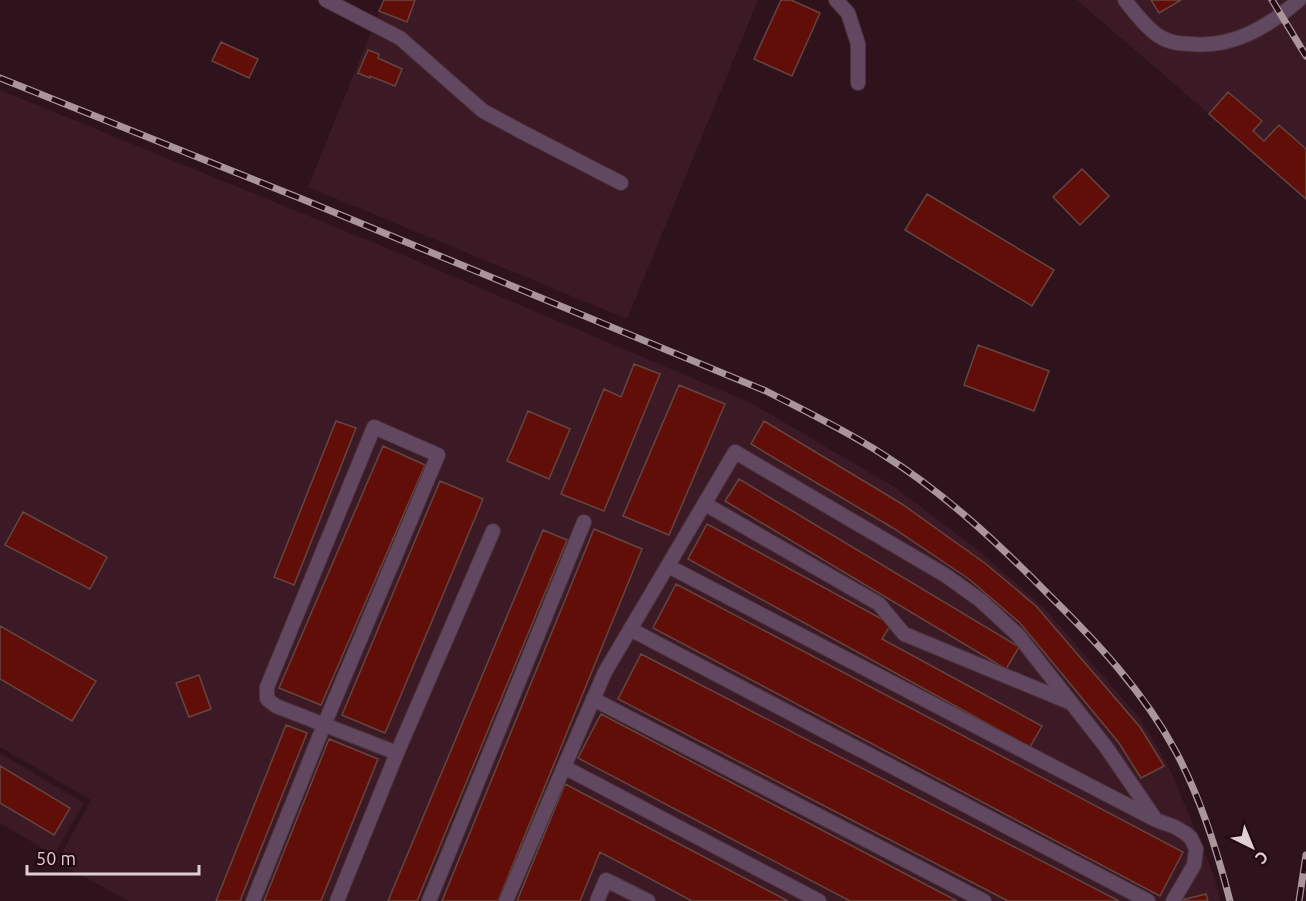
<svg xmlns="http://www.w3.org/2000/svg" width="1306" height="901" viewBox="0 0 1306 901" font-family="Ubuntu,sans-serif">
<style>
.built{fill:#3b1a26}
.building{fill:#610e09;stroke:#654540;stroke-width:1.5}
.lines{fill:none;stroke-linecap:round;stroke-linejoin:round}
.lane-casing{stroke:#4b3139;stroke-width:16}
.lane{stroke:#61475f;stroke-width:14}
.rail-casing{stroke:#aa959b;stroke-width:7}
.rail{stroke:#230a13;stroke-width:4.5;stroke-dasharray:14;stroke-linecap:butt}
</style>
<rect width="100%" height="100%" fill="#2e131c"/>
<!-- built -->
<path class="built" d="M384 0H758L627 319 308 187Z
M1077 0H1306V199L1209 114Z
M0 90 382 246 753 404 896 488 979 551 1045 609 1141 720 1169 767 1214 876 1220 901H129L57 862 91 800 0 747Z
M0 753 84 803 54 855 0 823Z"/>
<!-- building -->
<path class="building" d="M384 0H415L407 22 379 11Z
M781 0H791L820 13 792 76 754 59Z
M1151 0H1181L1159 13Z
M221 42 258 59 249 78 212 61Z
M368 50 379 54 378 58 402 69 395 86 370 76V78L358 73Z
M1228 92 1262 121 1253 131 1264 141 1279 125 1306 149V199L1209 114Z
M1082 169 1109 196 1080 225 1053 197Z
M927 194 1054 270 1032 306 905 230Z
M978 345 1049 371 1034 411 964 385Z
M634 364 660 374 604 511 561 494 604 389 621 397Z
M679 385 725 404 669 535 623 516Z
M528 411 570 429 549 479 507 461Z
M336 421 356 428 294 585 274 577Z
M764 421 902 504 986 564 1036 606 1140 727 1164 766 1141 778 1119 743 1020 623 969 579 893 528 751 444Z
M383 446 425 465 321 705 279 688Z
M739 479 1019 647 1006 669 725 501Z
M440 481 483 499 385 733 342 715Z
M23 512 107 557 90 589 5 545Z
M707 524 891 624 882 639 1042 726 1030 747 688 559Z
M594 529 642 549 498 901H442Z
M543 530 567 540 417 901H388Z
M676 584 1183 852 1160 896 653 628Z
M0 626 96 681 72 721 0 679Z
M641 654 1119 901H1008L618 699Z
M199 675 211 709 189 717 176 683Z
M601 714 957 901H850L578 758Z
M286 725 307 733 240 901H216Z
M329 739 378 759 321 901H264Z
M0 766 70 808 54 835 0 803Z
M565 784 788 901H692L600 852 580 901H517Z
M1206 894 1208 901H1183L1182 900Z"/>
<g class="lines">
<defs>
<path id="lane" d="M326 0 400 38 483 111 524 133 621 183
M836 0 848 13 858 44V83
M1125 0C1134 12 1144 25 1156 34 1166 42 1179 44 1191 44 1233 48 1268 27 1299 0
M705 504 879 604 904 634 1069 702
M668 566 1154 819
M630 629 1148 901
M593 699 984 901
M564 767 819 901
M253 901 324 725 438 455 374 427 267 687V699L276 706 397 753
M337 901 397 753 493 531
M429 901 584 522
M506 901 605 672 735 452 945 575 980 600 1018 635 1106 747 1156 820 1175 827 1185 833 1191 838 1196 849 1194 865 1173 901
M597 901 606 880 648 901"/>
</defs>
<!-- lane casing -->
<use href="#lane" class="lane-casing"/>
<!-- lane -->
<use href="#lane" class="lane"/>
<defs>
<path id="rail" d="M1272 0 1306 56
M0 78 302 199 766 391C805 411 845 430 882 454 943 492 997 542 1048 594 1096 641 1144 692 1176 752 1201 799 1217 850 1230 901
M1299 901 1306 855"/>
</defs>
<!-- rail casing -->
<use href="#rail" class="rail-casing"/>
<!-- rail -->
<use href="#rail" class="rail"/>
</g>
<!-- north arrow -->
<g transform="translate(1252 847) rotate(137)" stroke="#230a13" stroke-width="4.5" paint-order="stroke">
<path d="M0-4.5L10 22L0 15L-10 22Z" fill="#e1ced3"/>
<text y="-9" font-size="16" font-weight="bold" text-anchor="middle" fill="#e1ced3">С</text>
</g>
<!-- scale -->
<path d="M27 865v9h172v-9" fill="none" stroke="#e1ced3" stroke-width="3"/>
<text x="36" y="865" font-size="18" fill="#e1ced3" stroke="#230a13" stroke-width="4.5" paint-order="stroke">50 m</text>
</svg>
